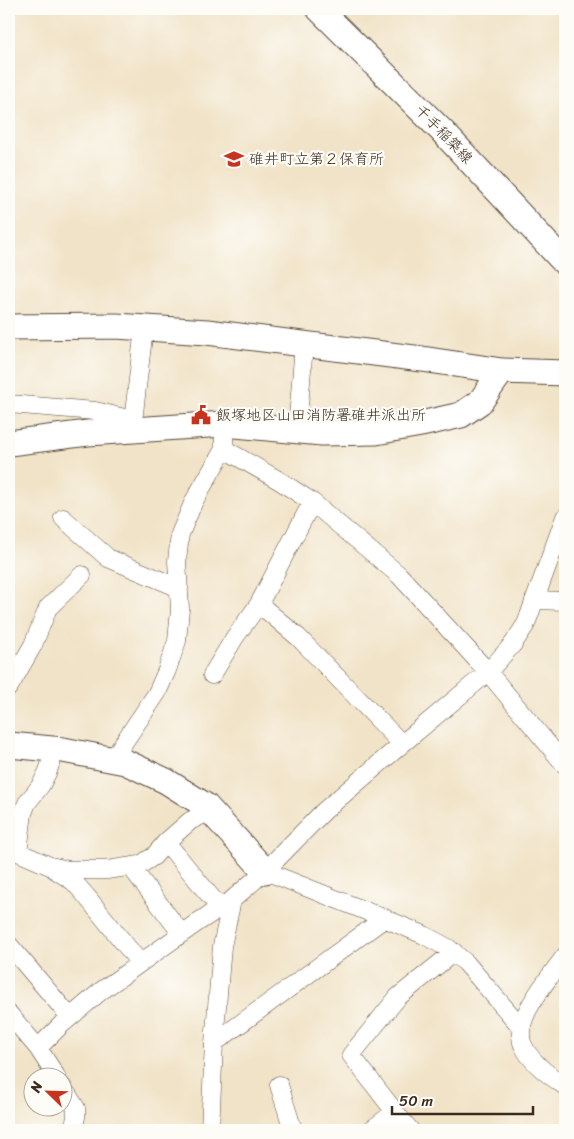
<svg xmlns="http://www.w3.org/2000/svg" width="574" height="1139" viewBox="0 0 574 1139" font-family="Sriracha,'Klee One',sans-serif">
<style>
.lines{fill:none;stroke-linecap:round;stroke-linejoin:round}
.street-casing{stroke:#564637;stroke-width:19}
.secondary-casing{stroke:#564637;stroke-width:27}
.street{stroke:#fff;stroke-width:18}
.secondary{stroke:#fff;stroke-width:25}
.labels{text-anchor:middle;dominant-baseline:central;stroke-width:4.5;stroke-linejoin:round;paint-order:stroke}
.street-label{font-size:15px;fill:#3b2a1e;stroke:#fdfcf7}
.poi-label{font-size:15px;fill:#3b2a1e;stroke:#fdfcf7;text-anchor:start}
</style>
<rect width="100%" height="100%" fill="#fdfcf7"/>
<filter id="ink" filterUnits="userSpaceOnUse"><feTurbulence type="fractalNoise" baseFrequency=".02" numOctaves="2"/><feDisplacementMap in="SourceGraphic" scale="10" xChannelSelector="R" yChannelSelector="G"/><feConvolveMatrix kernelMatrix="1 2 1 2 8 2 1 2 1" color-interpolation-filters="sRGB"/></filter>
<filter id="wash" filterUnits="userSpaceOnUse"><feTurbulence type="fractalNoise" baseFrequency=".0096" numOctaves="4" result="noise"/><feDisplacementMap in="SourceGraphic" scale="20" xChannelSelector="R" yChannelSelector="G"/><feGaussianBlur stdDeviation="1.12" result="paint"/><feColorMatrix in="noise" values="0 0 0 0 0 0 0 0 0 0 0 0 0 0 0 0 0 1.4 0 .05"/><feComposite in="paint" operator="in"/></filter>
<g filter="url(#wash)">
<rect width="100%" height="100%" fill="#f1e3c7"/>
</g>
<g filter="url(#ink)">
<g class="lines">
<defs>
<path id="street" d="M9 404 95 411 133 420
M132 430 144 328
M297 431 304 345
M224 449 280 481 312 502 399 575 488 672 565 765
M63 518 108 558 179 588
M534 600 565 601
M259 604 298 637 402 744
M212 675 235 637 259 604 312 502
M9 687 33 645 48 608 82 575
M55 749 48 771 41 785 27 803 23 813 18 852 50 866 69 870H107L140 865 154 856 166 842 190 821 210 811
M112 760 157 693 167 670 177 641 180 609 177 561 180 534 194 501 224 449V437
M166 842 220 908
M131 867 181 933
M54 869 74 882 87 897 140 963
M265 871 381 917 424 935 448 948 466 963 521 1027
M9 945 70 1017
M565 956C552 974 526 1005 522 1026 520 1031 521 1041 523 1045 531 1063 550 1076 565 1086
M9 1014 38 1048 56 1076
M214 1043 385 918
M38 1048 61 1025 101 991 198 922 232 900 265 871 324 811 402 744 488 672 513 644 526 624 565 517
M279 1085 293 1130
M62 1086 76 1108V1117L73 1130
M395 1112 410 1130
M210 1130 214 1043 222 946 232 900
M371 1130 395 1112 351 1055 398 997 454 952"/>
<path id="secondary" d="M319 9 442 131 565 263
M9 327 116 326 207 332 422 359 502 371 565 373
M9 443 88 433 224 424 322 433 376 432 421 424 461 415 480 402 502 371
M9 745 63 750 125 762 166 781 206 806 265 871"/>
</defs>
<!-- street casing -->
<use href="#street" class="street-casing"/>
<!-- secondary casing -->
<use href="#secondary" class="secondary-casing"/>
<!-- street -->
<use href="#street" class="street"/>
<!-- secondary -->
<use href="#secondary" class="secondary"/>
</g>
</g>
<!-- icons -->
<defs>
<symbol id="school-bare" viewBox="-9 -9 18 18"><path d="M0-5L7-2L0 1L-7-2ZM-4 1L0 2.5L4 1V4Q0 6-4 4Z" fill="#c8321e" stroke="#fdfcf7" stroke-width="2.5" paint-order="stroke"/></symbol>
<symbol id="civic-bare" viewBox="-9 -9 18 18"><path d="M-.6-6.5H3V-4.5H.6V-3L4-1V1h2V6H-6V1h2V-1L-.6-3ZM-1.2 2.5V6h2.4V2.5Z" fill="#c8321e" stroke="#fdfcf7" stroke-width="2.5" paint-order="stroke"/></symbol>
</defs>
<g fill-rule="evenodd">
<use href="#school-bare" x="220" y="145" width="28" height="28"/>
<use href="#civic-bare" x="187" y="401" width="28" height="28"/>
</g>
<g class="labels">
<!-- street labels -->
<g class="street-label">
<text transform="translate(444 134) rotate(46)">千手稲築線</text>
</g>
<!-- poi labels -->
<g class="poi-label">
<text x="249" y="159">碓井町立第２保育所</text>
<text x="216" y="415">飯塚地区山田消防署碓井派出所</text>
</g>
</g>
<!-- margin -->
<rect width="574" height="1139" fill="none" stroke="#fdfcf7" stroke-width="30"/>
<!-- north arrow -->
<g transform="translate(48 1092) rotate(293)"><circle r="24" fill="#fdfcf7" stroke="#afa8a0"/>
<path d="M0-4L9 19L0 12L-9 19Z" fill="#c8321e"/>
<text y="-8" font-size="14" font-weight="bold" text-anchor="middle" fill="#3b2a1e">N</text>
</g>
<!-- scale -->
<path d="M392 1106v8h141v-8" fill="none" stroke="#3b2a1e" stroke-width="2.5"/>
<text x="399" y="1106" font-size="15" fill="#3b2a1e" stroke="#fdfcf7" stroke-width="4" paint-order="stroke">50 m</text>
</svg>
